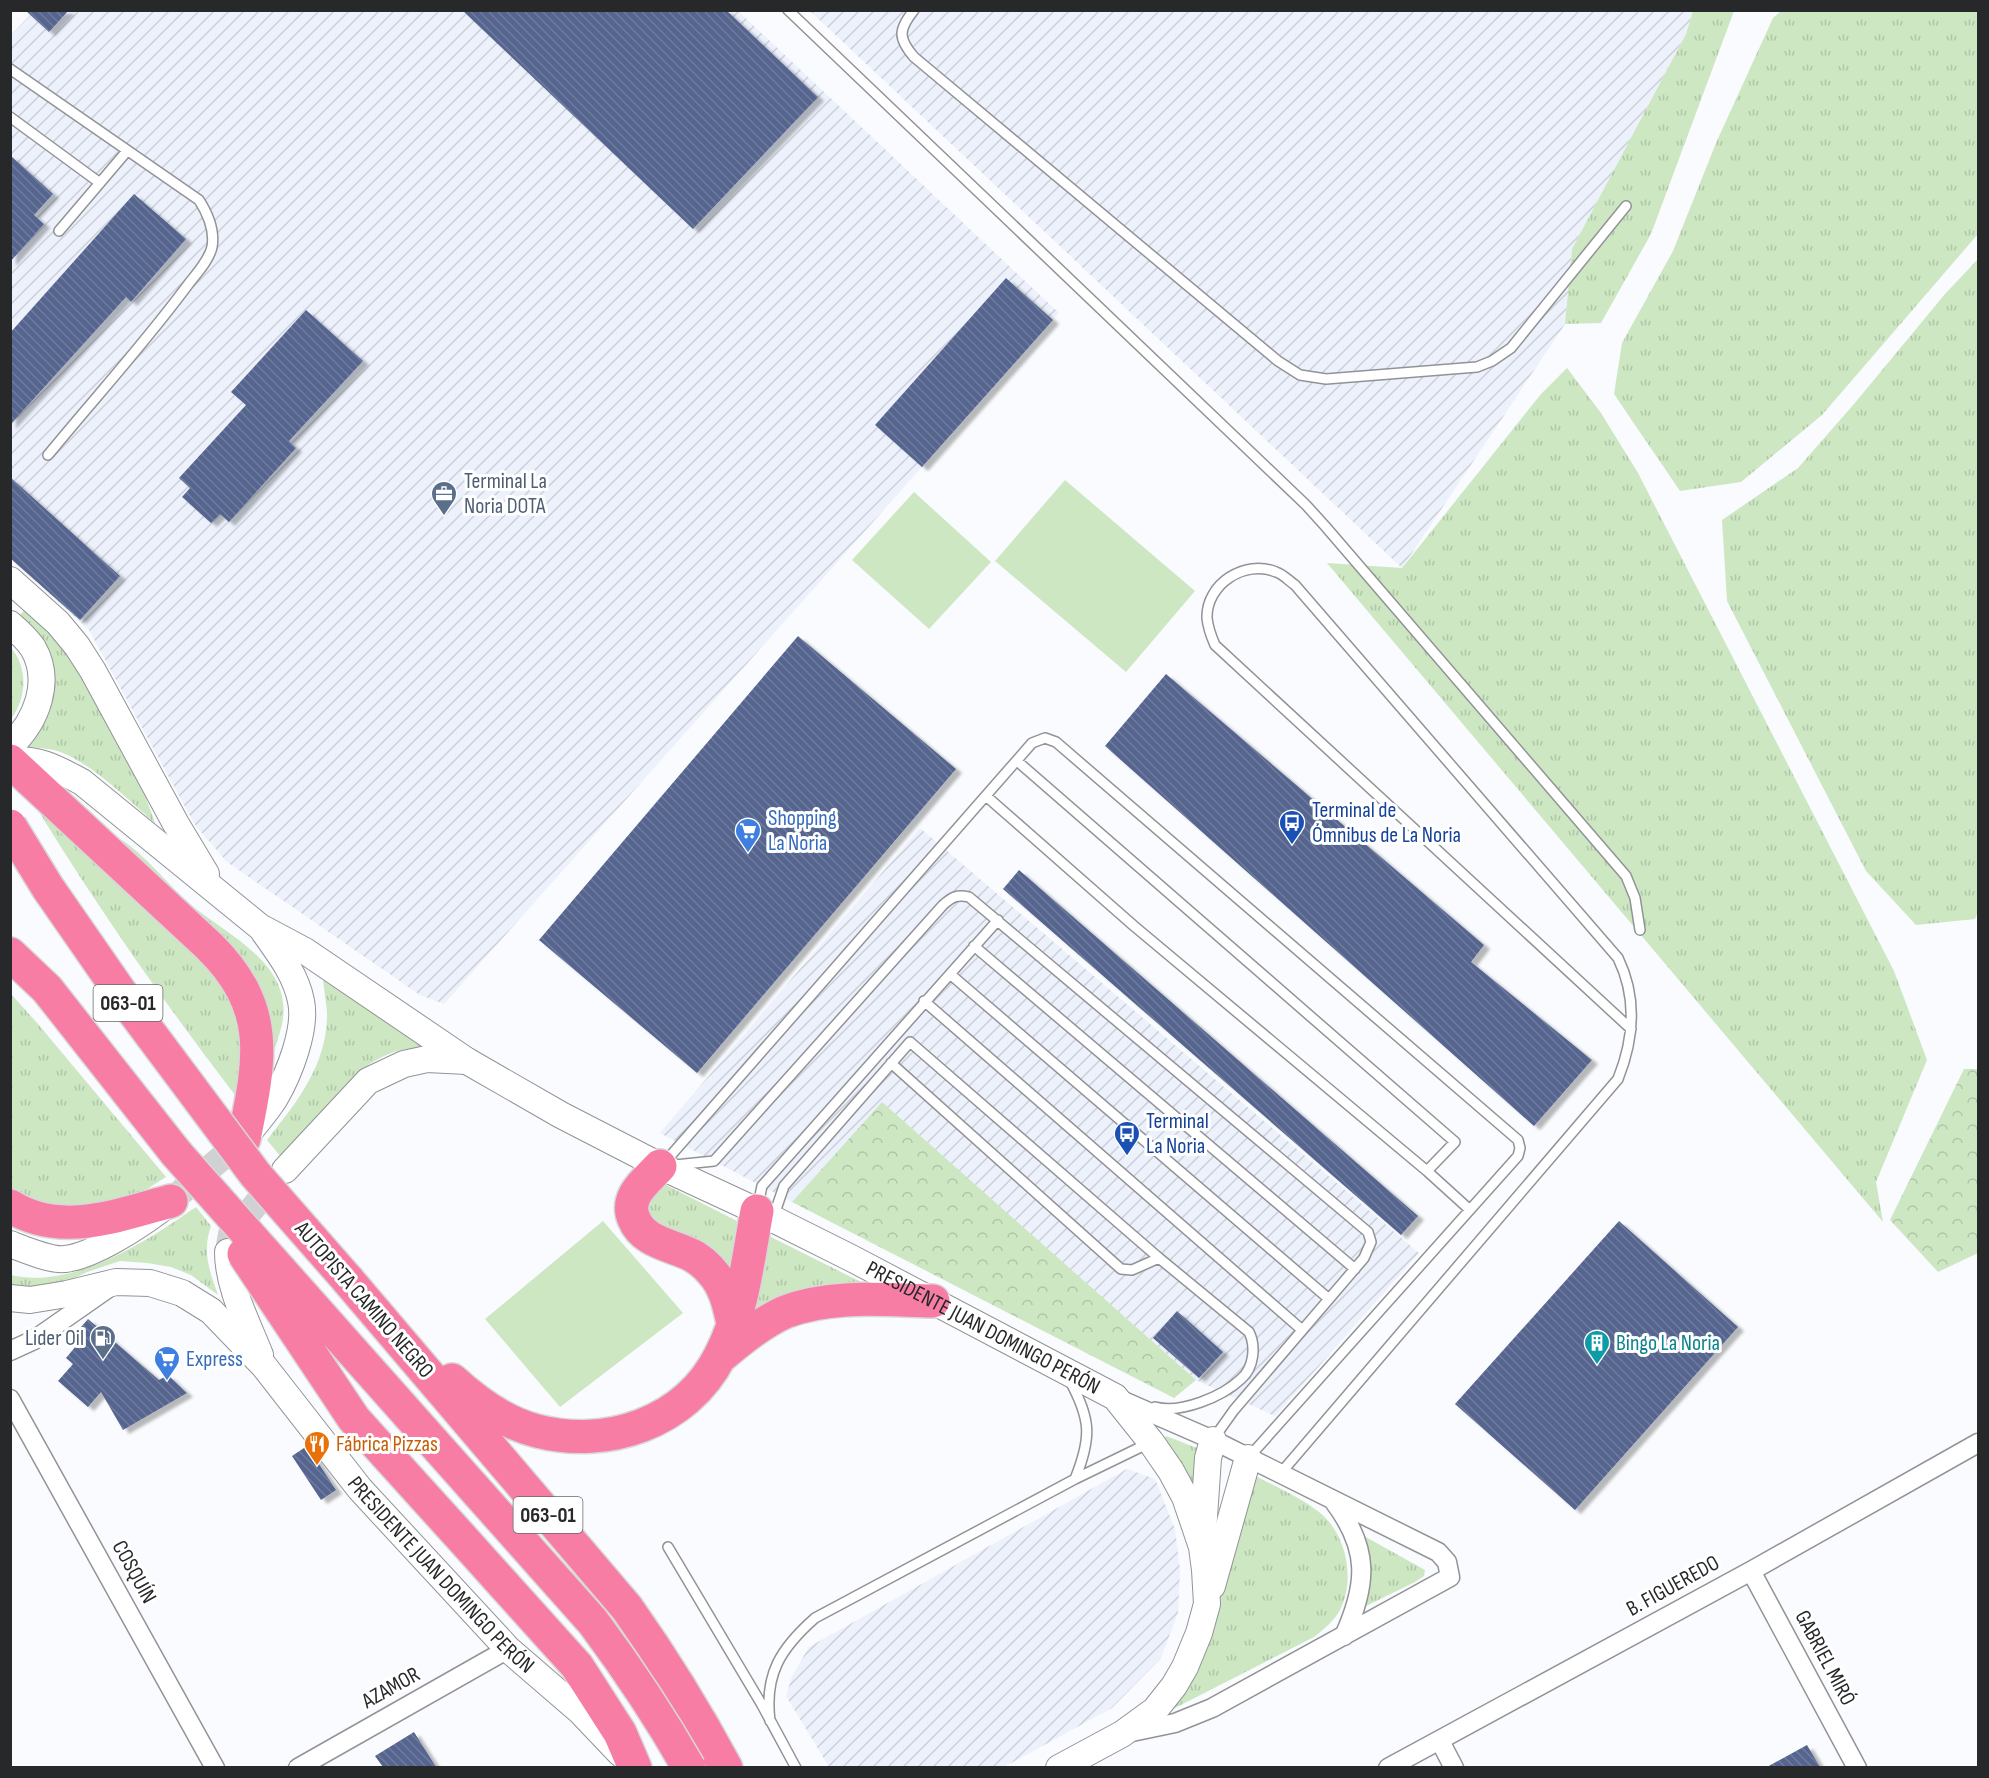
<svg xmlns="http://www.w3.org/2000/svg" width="1989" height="1778" viewBox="0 0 1989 1778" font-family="'Sofia Sans Condensed',sans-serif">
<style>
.industrial{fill:url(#industrial-furrows)}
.grass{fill:url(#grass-tufts)}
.park{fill:url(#park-crowns)}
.pitch{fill:#cce7c2}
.building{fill:url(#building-back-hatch);filter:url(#shadow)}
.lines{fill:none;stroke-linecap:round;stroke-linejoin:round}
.secondary-tunnel{stroke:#cfd1d3;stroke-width:26;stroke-dasharray:26 13;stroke-linecap:butt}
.lane-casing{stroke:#929397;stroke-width:12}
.street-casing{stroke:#929397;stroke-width:21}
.secondary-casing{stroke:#929397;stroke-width:28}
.highway-casing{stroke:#d8d8d8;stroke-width:36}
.lane{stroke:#fff;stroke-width:9}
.street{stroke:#fff;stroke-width:18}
.secondary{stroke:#fff;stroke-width:26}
.highway{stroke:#f77da5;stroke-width:33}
.highway-bridge-casing{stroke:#d8d8d8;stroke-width:36;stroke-linecap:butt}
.highway-bridge{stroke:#f77da5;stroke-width:33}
.labels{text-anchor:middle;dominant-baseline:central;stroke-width:6;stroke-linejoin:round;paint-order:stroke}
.shield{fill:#fff;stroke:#686869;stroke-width:1.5}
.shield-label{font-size:21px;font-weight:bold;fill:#272829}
.service-label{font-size:22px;fill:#4e5e75;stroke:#fff;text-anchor:start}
.transit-label{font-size:22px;fill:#164399;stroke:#fff;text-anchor:start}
.shop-label{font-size:22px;fill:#366cbe;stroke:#fff;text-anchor:start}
.street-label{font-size:22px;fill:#272829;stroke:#fff}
.culture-label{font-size:22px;fill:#0d838f;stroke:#fff;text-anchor:start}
.food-label{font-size:22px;fill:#c56008;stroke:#fff;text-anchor:start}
</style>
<defs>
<pattern id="industrial-furrows" width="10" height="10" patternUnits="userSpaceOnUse" patternTransform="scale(1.5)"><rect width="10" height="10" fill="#ecf1fc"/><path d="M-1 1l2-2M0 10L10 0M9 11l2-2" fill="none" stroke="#cacfd8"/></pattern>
<pattern id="grass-tufts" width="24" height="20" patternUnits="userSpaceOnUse" patternTransform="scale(1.5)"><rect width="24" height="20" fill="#cce7c2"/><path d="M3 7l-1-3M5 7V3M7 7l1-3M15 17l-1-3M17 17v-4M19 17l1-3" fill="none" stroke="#afc6a7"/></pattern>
<pattern id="park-crowns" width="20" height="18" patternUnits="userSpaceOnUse" patternTransform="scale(1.5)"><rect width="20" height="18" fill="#cce7c2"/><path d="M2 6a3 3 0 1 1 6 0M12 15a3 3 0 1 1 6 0" fill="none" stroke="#afc6a7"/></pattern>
<pattern id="building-back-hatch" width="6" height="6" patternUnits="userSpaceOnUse" patternTransform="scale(1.5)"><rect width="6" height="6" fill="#556590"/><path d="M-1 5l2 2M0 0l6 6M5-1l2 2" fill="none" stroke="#6f7b9c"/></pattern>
<filter id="shadow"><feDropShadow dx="6" dy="4" stdDeviation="1.5" flood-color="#0004"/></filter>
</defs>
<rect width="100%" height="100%" fill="#f9fbfe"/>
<!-- industrial -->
<path class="industrial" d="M34 11H738L1059 313 444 1004 420 995 227 862 195 825 89 630 11 558 10 36Z
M810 11H1693L1686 34 1572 249 1565 324 1402 568Z
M920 828 1419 1253 1275 1416 1196 1380 882 1103 792 1202 660 1133Z
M1127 1469 1155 1479 1175 1529 1180 1570 1178 1613 1161 1658 1112 1708 1004 1767H829L786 1696 792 1676 809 1647Z"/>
<!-- grass -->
<path class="grass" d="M1693 11H1734L1651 234 1601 323 1565 324 1572 249 1686 34Z
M1781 11H1978V234L1822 415 1741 482 1680 491 1614 394 1622 343 1673 251 1716 143 1773 18Z
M1978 259V912L1975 919 1916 925 1866 871 1727 601 1722 520 1798 468 1854 404 1945 294Z
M1567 368 1601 413 1638 473 1894 971 1927 1060 1876 1182 1883 1222 1327 563 1402 568 1541 394Z
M27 607 55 637 83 672 135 767 155 823C128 800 88 759 54 750 43 748 32 747 21 746L36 634 20 615Z
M11 648C29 669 26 699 11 719Z
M27 792 131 888 227 989 241 1043 242 1068 235 1095C160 997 90 897 27 792Z
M119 838C147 856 165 882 190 904 231 938 300 967 280 1032 277 1041 275 1050 270 1058L267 1032 118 840Z
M323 980 432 1049 430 1051C404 1045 385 1053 364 1068L281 1157 267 1140C297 1102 328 1064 327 1012 326 1001 324 990 323 980Z
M11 994 38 1024 166 1177 133 1198 55 1212 11 1191Z
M658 1181 737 1221 731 1274 658 1226 646 1209Z
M196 1207 211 1226C202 1252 209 1269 218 1295L191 1275 171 1267 147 1263 120 1261 87 1272 55 1288 11 1291V1275C73 1290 147 1241 196 1207Z
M759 1231 867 1285 755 1315 750 1286Z
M1166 1436 1197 1448 1195 1488 1164 1439Z
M1250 1473C1272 1485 1298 1496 1319 1512 1346 1533 1356 1579 1340 1610 1334 1621 1324 1629 1314 1637L1173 1709 1205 1653 1216 1616 1220 1584Z
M1364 1536 1425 1570 1424 1576 1415 1582 1366 1606 1371 1577Z"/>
<!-- park -->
<path class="park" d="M1964 1069H1978V1253L1938 1272 1890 1220Z
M882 1102 1196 1380 1174 1398 792 1202Z"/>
<!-- pitch -->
<path class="pitch" d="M1065 480 1195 591 1126 672 995 561Z
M914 492 991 562 929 629 852 560Z
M603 1221 683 1313 560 1407 485 1319Z"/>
<!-- building -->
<path class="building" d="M25 10H69L49 32Z
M462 10H726L818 97 693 229Z
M10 155 53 194 34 215 44 224 10 262Z
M134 194 186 239 131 302 126 297 10 425V333Z
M1006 278 1053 320 922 467 875 425Z
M306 310 363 361 289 441 296 448 229 522 220 514 211 523 182 497 190 488 179 478 246 405 231 392Z
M10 477 120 576 80 620 10 558Z
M798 636 956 769 697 1073 539 940Z
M1166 674 1484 945 1471 962 1592 1060 1534 1126 1105 746Z
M1019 870 1418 1216 1401 1235 1003 889Z
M1619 1221 1738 1327 1575 1510 1455 1404Z
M1177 1311 1223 1352 1199 1378 1153 1338Z
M88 1319 159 1380 168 1375 187 1393 123 1430 101 1392 88 1407 58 1381 73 1364 66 1358 76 1346 69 1341Z
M307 1446 336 1490 321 1500 292 1456Z
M414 1732 436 1767H383L375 1756Z
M1807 1745 1820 1767H1767Z"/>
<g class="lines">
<!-- secondary-tunnel -->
<path class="secondary-tunnel" d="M180 1193 244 1139
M228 1252 231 1234 279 1177"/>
<defs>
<path id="lane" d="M788 10 1306 505 1325 526 1626 876 1635 898 1640 930
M914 10C898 30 898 38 914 57L1278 361 1300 375 1326 379 1477 367 1492 361 1511 348 1626 206
M10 69 199 200C208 214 215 230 212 247 209 261 195 275 187 286 144 344 94 399 48 455
M10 117 100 183
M59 231 127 151
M1017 761 1455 1142 1427 1171
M986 796 1134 926 1427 1171 1470 1210
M974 946 1355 1269
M950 974 1329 1299
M924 1001 1301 1329
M891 1063 1121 1269 1132 1270 1159 1258
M665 1162 1032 743 1045 738 1056 742 1518 1140 1520 1148 1518 1156 1250 1456
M675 1165 714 1161 943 905C952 897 957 894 969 897L1368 1232 1371 1242 1364 1258 1234 1410 1214 1438
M758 1205 762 1186 998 920
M773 1218 784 1186 910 1042 1159 1258 1249 1332C1256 1346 1254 1368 1241 1379 1222 1397 1180 1414 1155 1407
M1069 1379C1091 1419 1092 1437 1075 1479
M1280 1474 1618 1079C1634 1039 1637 997 1618 958L1295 585C1289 581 1283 574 1276 572 1245 559 1206 584 1207 618 1208 628 1211 636 1215 645L1631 1029
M668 1547 762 1705 796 1768
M770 1721C764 1674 781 1648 815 1618L1075 1479 1149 1443"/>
<path id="street" d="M10 1351 34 1340 107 1289
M10 1399 215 1768
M1119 1399 1213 1440 1438 1552 1447 1562 1450 1577 1212 1708 1175 1723 1127 1733
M1335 1503C1370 1550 1367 1585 1344 1636
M1751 1571 1857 1768
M1440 1741 1454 1768
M298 1768 508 1649
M1388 1768 1751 1571 1978 1443"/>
<g id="secondary">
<path d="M10 580 58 623 77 646 93 671 176 824 206 874"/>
<path d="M10 624C18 631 27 639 33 648 52 681 37 721 10 746"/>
<path id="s1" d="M10 761C38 757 59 770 82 782L260 927 305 951 467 1061 561 1115 660 1166 757 1211 851 1258 1115 1397 1151 1442 1171 1471 1185 1497 1202 1547 1205 1570 1207 1604 1199 1633 1185 1667 1174 1686 1155 1710 1122 1734 1059 1768"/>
<path d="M247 1135C256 1123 267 1111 275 1098 289 1074 307 1029 301 1001 296 975 279 953 264 932"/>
<path d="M285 1170 368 1081 404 1064 427 1059 467 1061"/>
<path d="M10 1244C23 1249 52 1261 65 1259 93 1256 137 1227 160 1210"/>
<path d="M228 1252C228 1287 247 1322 260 1355"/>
<path id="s2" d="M10 1298 30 1300 67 1294 116 1282 150 1283 182 1293 211 1311 264 1366 360 1489 508 1649 581 1712 620 1753"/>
<path d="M1203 1532 1208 1458 1213 1440"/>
<path d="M1212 1586 1248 1458"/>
</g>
<path id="highway" d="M10 761 209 946C272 1008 260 1060 244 1139
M10 954 47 989 176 1153
M660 1166C646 1181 624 1197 634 1219 644 1244 675 1245 695 1257 701 1261 708 1267 712 1272 725 1286 729 1305 733 1323
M10 1206C60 1238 119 1215 171 1201
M347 1279 627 1608C663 1659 696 1712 726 1768
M720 1357C740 1340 761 1323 785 1312 831 1294 885 1300 933 1301
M452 1380C476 1402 505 1423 537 1431 607 1449 686 1423 720 1356 743 1312 748 1258 757 1211
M469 1546 577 1666 620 1733 635 1768"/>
</defs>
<!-- lane casing -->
<use href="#lane" class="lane-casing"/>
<!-- street casing -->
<use href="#street" class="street-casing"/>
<!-- secondary casing -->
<use href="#secondary" class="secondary-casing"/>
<!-- highway casing -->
<use href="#highway" class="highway-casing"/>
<!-- lane -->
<use href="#lane" class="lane"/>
<!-- street -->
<use href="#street" class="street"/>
<!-- secondary -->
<use href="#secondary" class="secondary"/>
<!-- highway -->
<use href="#highway" class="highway"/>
<defs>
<path id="highway-bridge" d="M10 826 48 888 134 1012 255 1174 347 1279
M176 1153 593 1622C628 1669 660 1717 689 1768
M244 1254 354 1419 469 1546"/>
</defs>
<!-- highway-bridge casing -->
<use href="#highway-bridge" class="highway-bridge-casing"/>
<!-- highway-bridge -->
<use href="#highway-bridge" class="highway-bridge"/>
</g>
<!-- icons -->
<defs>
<symbol id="office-pin" viewBox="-11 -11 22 30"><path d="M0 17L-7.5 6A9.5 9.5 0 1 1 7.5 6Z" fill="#5c6f8a" stroke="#fff"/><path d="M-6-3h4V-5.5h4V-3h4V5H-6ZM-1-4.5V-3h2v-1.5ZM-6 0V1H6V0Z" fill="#fff"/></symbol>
<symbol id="bus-pin" viewBox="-11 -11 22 30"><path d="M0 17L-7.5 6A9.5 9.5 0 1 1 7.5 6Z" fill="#1a4fb4" stroke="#fff"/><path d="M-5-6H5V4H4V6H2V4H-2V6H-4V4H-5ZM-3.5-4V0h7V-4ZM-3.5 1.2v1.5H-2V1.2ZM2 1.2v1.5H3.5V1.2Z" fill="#fff"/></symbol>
<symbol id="supermarket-pin" viewBox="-11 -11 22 30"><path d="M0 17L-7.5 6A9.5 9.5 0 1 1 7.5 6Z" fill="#3f7fe0" stroke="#fff"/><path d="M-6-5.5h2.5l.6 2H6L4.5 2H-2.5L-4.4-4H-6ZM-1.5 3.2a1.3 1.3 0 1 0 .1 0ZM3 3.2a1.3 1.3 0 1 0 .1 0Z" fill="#fff"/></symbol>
<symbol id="fuel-pin" viewBox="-11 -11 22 30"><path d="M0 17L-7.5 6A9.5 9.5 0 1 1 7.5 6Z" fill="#5c6f8a" stroke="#fff"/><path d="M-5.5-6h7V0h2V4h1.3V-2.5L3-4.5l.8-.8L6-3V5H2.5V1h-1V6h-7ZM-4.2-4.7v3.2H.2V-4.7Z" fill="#fff"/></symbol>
<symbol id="building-pin" viewBox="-11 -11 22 30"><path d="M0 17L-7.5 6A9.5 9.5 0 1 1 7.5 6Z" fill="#0f9aa8" stroke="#fff"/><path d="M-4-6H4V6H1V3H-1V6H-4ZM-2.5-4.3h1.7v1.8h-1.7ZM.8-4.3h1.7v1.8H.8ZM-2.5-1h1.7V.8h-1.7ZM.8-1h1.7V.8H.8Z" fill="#fff"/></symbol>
<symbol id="restaurant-pin" viewBox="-11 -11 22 30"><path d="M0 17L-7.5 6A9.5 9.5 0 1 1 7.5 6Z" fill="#e8710a" stroke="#fff"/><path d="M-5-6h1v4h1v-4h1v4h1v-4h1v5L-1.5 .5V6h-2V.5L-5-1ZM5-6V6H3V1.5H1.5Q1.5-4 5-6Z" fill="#fff"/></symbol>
</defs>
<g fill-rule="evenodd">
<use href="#office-pin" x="429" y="479" width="30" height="40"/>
<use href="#bus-pin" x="1277" y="808" width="30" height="40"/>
<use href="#supermarket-pin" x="733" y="816" width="30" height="40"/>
<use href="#bus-pin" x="1112" y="1119" width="30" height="40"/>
<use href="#fuel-pin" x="88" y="1323" width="30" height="40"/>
<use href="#building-pin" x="1582" y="1328" width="30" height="40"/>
<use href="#supermarket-pin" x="152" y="1344" width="30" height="40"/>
<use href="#restaurant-pin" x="302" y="1429" width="30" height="40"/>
</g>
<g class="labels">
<!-- shield labels -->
<g class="shield">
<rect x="93.5" y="985" width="69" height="36" rx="4.5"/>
<rect x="513.5" y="1497" width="69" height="36" rx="4.5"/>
</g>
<g class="shield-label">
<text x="128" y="1003">063-01</text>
<text x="548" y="1515">063-01</text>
</g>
<!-- service labels -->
<g class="service-label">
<text x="464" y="481">Terminal La<tspan x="464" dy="25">Noria DOTA</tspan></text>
<text x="84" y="1338" text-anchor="end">Lider Oil</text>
</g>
<!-- transit labels -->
<g class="transit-label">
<text x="1312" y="810">Terminal de<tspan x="1312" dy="25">Ómnibus de La Noria</tspan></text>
<text x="1146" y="1121">Terminal<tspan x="1146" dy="25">La Noria</tspan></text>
</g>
<!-- shop labels -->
<g class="shop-label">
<text x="768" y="818">Shopping<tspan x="768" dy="25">La Noria</tspan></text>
<text x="186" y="1359">Express</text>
</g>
<!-- street labels -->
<g class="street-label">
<text transform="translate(364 1300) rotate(49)">AUTOPISTA CAMINO NEGRO</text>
<text stroke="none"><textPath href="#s1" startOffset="1134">PRESIDENTE JUAN DOMINGO PERÓN</textPath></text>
<text transform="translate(134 1572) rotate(61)">COSQUÍN</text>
<text stroke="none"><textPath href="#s2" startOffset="560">PRESIDENTE JUAN DOMINGO PERÓN</textPath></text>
<text transform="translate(1673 1586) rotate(-29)">B. FIGUEREDO</text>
<text transform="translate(1825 1658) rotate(62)">GABRIEL MIRÓ</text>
<text transform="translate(391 1688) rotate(-29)">AZAMOR</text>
</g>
<!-- culture labels -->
<g class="culture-label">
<text x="1616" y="1343">Bingo La Noria</text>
</g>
<!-- food labels -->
<g class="food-label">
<text x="336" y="1444">Fábrica Pizzas</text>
</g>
</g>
<!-- border -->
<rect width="1989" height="1778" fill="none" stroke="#272829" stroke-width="24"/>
</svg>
